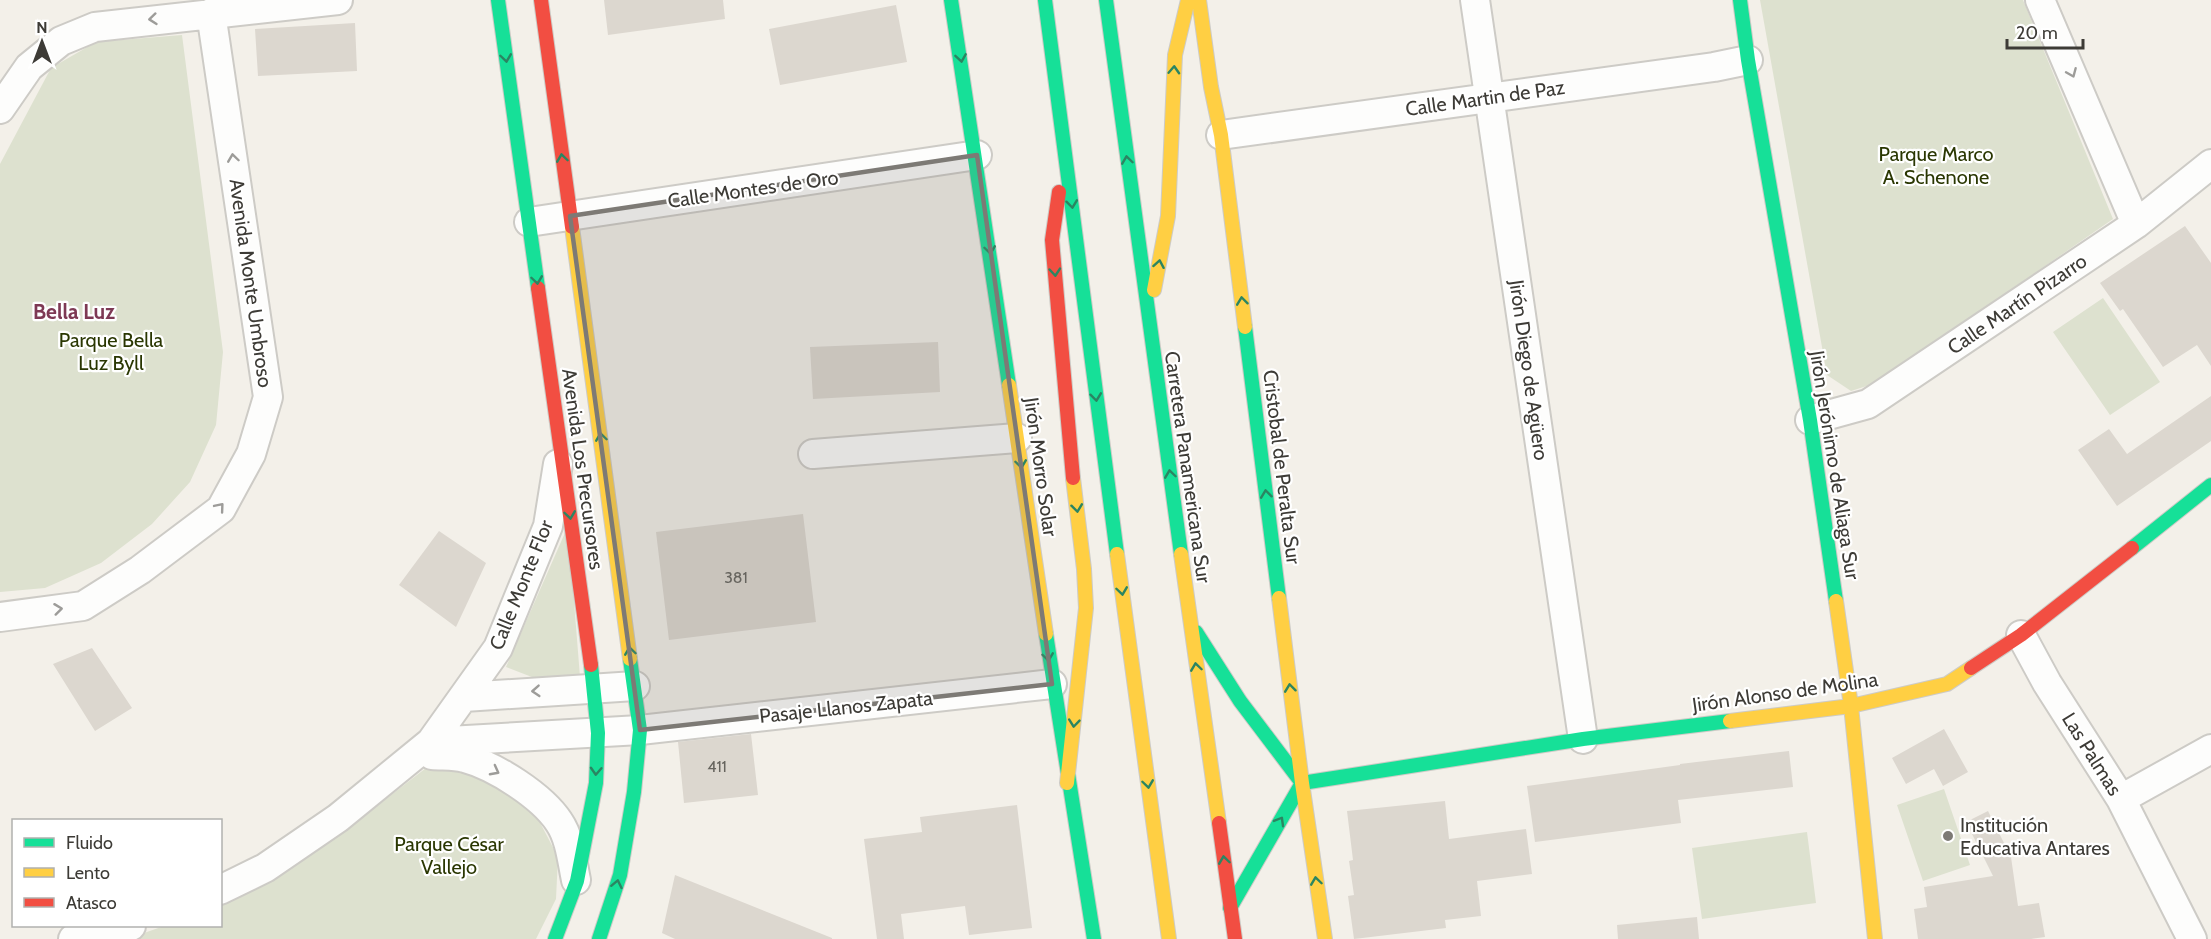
<svg xmlns="http://www.w3.org/2000/svg" width="2211" height="939" viewBox="0 0 2211 939" font-family="Cabin,sans-serif">
<style>
.green{fill:#dde1cf}
.building{fill:#dcd7cf}
.lines{fill:none;stroke-linecap:round;stroke-linejoin:round}
.street-casing{stroke:#cdcbc6;stroke-width:32}
.fast-casing{stroke:#cdcbc6;stroke-width:16}
.slow-casing{stroke:#cdcbc6;stroke-width:16}
.jam-casing{stroke:#cdcbc6;stroke-width:16}
.street{stroke:#fdfdfc;stroke-width:28}
.fast{stroke:#16e098;stroke-width:14}
.slow{stroke:#ffcf43;stroke-width:14}
.jam{stroke:#f24e42;stroke-width:14}
.oneway{stroke:#9d9c99}
.oneway2{stroke:#2b8562}
.marked{fill:#7d7a75;fill-opacity:0.2;stroke:#7d7a75;stroke-width:4.5;stroke-linejoin:round}
.poi-dot{fill:#7d7a75;stroke:#fff;stroke-width:2}
.labels{text-anchor:middle;dominant-baseline:central;stroke-width:4.5;stroke-linejoin:round;paint-order:stroke}
.number-label{font-size:16px;fill:#66645e}
.street-label{font-size:20px;fill:#3d3b36;stroke:#fff}
.park-label{font-size:20px;fill:#2a3702;stroke:#fff}
.poi-label{font-size:20px;fill:#3d3b36;stroke:#fff;text-anchor:start}
.neighbourhood-label{font-size:21px;font-weight:bold;fill:#7e3954;stroke:#fff}
</style>
<rect width="100%" height="100%" fill="#f3f0e9"/>
<!-- green -->
<path class="green" d="M1760 0H2023L2113 219 1876 383 1851 391 1827 375Z
M182 35 223 352 216 425 190 482 152 524 101 563 45 588 0 592V164L51 68 96 42Z
M2103 298 2160 382 2110 415 2053 332Z
M568 526 580 677 537 679 506 667Z
M455 767 492 783 535 813 558 857 556 899 536 939H127L164 926H220L221 902 266 881 373 809 426 768Z
M1944 789 1970 865 1923 881 1897 805Z
M1807 832 1816 903 1702 919 1692 848Z"/>
<!-- building -->
<path class="building" d="M604 0H723L725 19 608 35Z
M896 5 907 62 780 85 769 29Z
M355 23 357 71 258 76 255 29Z
M2185 226 2211 263V366L2197 345 2163 367 2123 309 2120 311 2100 283Z
M938 342 940 392 813 399 810 347Z
M2211 396V441L2117 506 2078 450 2109 429 2127 454Z
M803 514 816 622 669 640 656 532Z
M439 531 486 563 456 627 399 585Z
M92 648 132 708 95 731 53 664Z
M1944 729 1968 772 1943 786 1934 769 1906 784 1892 758Z
M751 734 758 795 684 803 678 742Z
M1789 751 1793 787 1678 800 1681 823 1535 842 1527 786 1680 765V764Z
M1445 801 1449 839 1526 829 1532 874 1477 881 1481 916 1445 920 1446 928 1354 939 1348 896 1354 895 1349 861 1353 860 1347 811Z
M1017 805 1032 928 969 935 965 906 901 914 904 939H877L864 839 922 832 920 817Z
M1988 811 2011 857 2018 906 2039 903 2045 937 2031 939H1918L1914 909 1927 907 1924 887 1993 876 1966 822Z
M675 875 832 938V939H675L662 933Z
M1697 917 1699 939H1618L1617 925Z"/>
<g class="lines">
<defs>
<path id="street" d="M1475 0 1583 739
M2040 0 2136 224
M0 109 29 67 61 41 95 27 338 0
M1221 135 1714 67 1748 60
M529 222 977 155
M1810 420 1868 404 2136 224 2211 164
M813 454 1017 438
M0 617 83 606 140 570 221 509 251 454 268 397 211 13
M2021 635 2047 683 2121 799 2192 939
M464 697 635 686
M431 742 640 730 1052 684
M432 755C443 756 455 755 465 758 495 766 542 796 559 822 570 838 572 861 576 880
M2121 799 2211 749
M220 890 265 868 338 818 431 742 498 648 548 526 558 464
M73 939 131 926"/>
<path id="fast" d="M498 0 538 288
M951 0 1009 385
M1045 0 1117 554
M1106 0 1181 554
M1740 0 1748 60 1810 420 1836 601
M1245 327 1279 598
M2132 548 2211 485
M1196 632 1240 701 1302 783 1230 908
M1046 634 1094 939
M1302 783 1583 739 1730 721
M555 939 577 881 596 783 598 733 591 665
M599 939 620 875 634 792 640 730 630 659"/>
<path id="slow" d="M1199 0 1211 87 1221 135 1245 327
M572 227 630 659
M1154 290 1168 216 1175 55 1188 0
M1009 385 1046 634
M1117 554 1169 939
M1181 554 1219 823
M1279 598 1302 783 1325 939
M1836 601 1851 706 1875 939
M1730 721 1851 706 1947 684 1971 668
M1067 783 1086 608 1084 569 1073 478"/>
<path id="jam" d="M541 0 572 227
M1059 192 1052 240 1073 478
M538 288 591 665
M1971 668 2021 635 2132 548
M1219 823 1235 939"/>
</defs>
<!-- street casing -->
<use href="#street" class="street-casing"/>
<!-- fast casing -->
<use href="#fast" class="fast-casing"/>
<!-- slow casing -->
<use href="#slow" class="slow-casing"/>
<!-- jam casing -->
<use href="#jam" class="jam-casing"/>
<!-- street -->
<use href="#street" class="street"/>
<!-- fast -->
<use href="#fast" class="fast"/>
<!-- slow -->
<use href="#slow" class="slow"/>
<!-- jam -->
<use href="#jam" class="jam"/>
</g>
<!-- one-way arrows -->
<defs><path id="oneway-chevron" d="M-2-3.5L2.5 0L-2 3.5" fill="none" stroke-width="1.6" stroke-linecap="round" stroke-linejoin="round" transform="scale(1.5)"/></defs>
<g class="oneway">
<use href="#oneway-chevron" transform="translate(153 19) rotate(174)"/>
<use href="#oneway-chevron" transform="translate(2072 73) rotate(67)"/>
<use href="#oneway-chevron" transform="translate(233 158) rotate(-98)"/>
<use href="#oneway-chevron" transform="translate(220 507) rotate(-50)"/>
<use href="#oneway-chevron" transform="translate(58 609) rotate(-7)"/>
<use href="#oneway-chevron" transform="translate(536 691) rotate(176)"/>
<use href="#oneway-chevron" transform="translate(495 771) rotate(28)"/>
</g>
<g class="oneway2">
<use href="#oneway-chevron" transform="translate(506 58) rotate(82)"/>
<use href="#oneway-chevron" transform="translate(961 58) rotate(81)"/>
<use href="#oneway-chevron" transform="translate(1174 70) rotate(-87)"/>
<use href="#oneway-chevron" transform="translate(562 158) rotate(-98)"/>
<use href="#oneway-chevron" transform="translate(1127 160) rotate(-98)"/>
<use href="#oneway-chevron" transform="translate(1072 204) rotate(83)"/>
<use href="#oneway-chevron" transform="translate(990 250) rotate(82)"/>
<use href="#oneway-chevron" transform="translate(1159 264) rotate(-80)"/>
<use href="#oneway-chevron" transform="translate(1055 272) rotate(85)"/>
<use href="#oneway-chevron" transform="translate(537 280) rotate(82)"/>
<use href="#oneway-chevron" transform="translate(1242 301) rotate(-97)"/>
<use href="#oneway-chevron" transform="translate(1096 397) rotate(83)"/>
<use href="#oneway-chevron" transform="translate(601 437) rotate(-98)"/>
<use href="#oneway-chevron" transform="translate(1021 464) rotate(82)"/>
<use href="#oneway-chevron" transform="translate(1170 474) rotate(-98)"/>
<use href="#oneway-chevron" transform="translate(1266 494) rotate(-97)"/>
<use href="#oneway-chevron" transform="translate(1077 508) rotate(83)"/>
<use href="#oneway-chevron" transform="translate(570 515) rotate(82)"/>
<use href="#oneway-chevron" transform="translate(1122 591) rotate(82)"/>
<use href="#oneway-chevron" transform="translate(630 651) rotate(-98)"/>
<use href="#oneway-chevron" transform="translate(1048 657) rotate(82)"/>
<use href="#oneway-chevron" transform="translate(1196 667) rotate(-98)"/>
<use href="#oneway-chevron" transform="translate(1290 688) rotate(-97)"/>
<use href="#oneway-chevron" transform="translate(1074 723) rotate(96)"/>
<use href="#oneway-chevron" transform="translate(596 771) rotate(93)"/>
<use href="#oneway-chevron" transform="translate(1148 784) rotate(82)"/>
<use href="#oneway-chevron" transform="translate(1280 821) rotate(-60)"/>
<use href="#oneway-chevron" transform="translate(1224 860) rotate(-98)"/>
<use href="#oneway-chevron" transform="translate(1316 881) rotate(-98)"/>
<use href="#oneway-chevron" transform="translate(617 884) rotate(-78)"/>
</g>
<!-- marked area -->
<path class="marked" d="M977 155 1052 684 640 730 570 216Z"/>
<!-- markers -->
<circle class="poi-dot" cx="1948" cy="836" r="6"/>
<g class="labels">
<!-- number labels -->
<g class="number-label">
<text x="736" y="577">381</text>
<text x="717" y="766">411</text>
</g>
<!-- street labels -->
<g class="street-label">
<text transform="translate(1485 98) rotate(-8)">Calle Martin de Paz</text>
<text transform="translate(753 189) rotate(-8)">Calle Montes de Oro</text>
<text transform="translate(251 283) rotate(82)">Avenida Monte Umbroso</text>
<text transform="translate(2017 304) rotate(-34)">Calle Martín Pizarro</text>
<text transform="translate(1529 370) rotate(82)">Jirón Diego de Agüero</text>
<text transform="translate(1835 465) rotate(81)">Jirón Jerónimo de Aliaga Sur</text>
<text transform="translate(1041 467) rotate(82)">Jirón Morro Solar</text>
<text transform="translate(1188 467) rotate(82)">Carretera Panamericana Sur</text>
<text transform="translate(1282 467) rotate(83)">Cristobal de Peralta Sur</text>
<text transform="translate(583 469) rotate(82)">Avenida Los Precursores</text>
<text transform="translate(521 585) rotate(-68)">Calle Monte Flor</text>
<text transform="translate(1785 692) rotate(-8)">Jirón Alonso de Molina</text>
<text transform="translate(846 707) rotate(-6)">Pasaje Llanos Zapata</text>
<text transform="translate(2092 754) rotate(58)">Las Palmas</text>
</g>
<!-- park labels -->
<g class="park-label">
<text x="1936" y="154">Parque Marco<tspan x="1936" dy="23">A. Schenone</tspan></text>
<text x="111" y="340">Parque Bella<tspan x="111" dy="23">Luz Byll</tspan></text>
<text x="449" y="844">Parque César<tspan x="449" dy="23">Vallejo</tspan></text>
</g>
<!-- poi labels -->
<g class="poi-label">
<text x="1960" y="825">Institución<tspan x="1960" dy="23">Educativa Antares</tspan></text>
</g>
<!-- neighbourhood labels -->
<g class="neighbourhood-label">
<text x="74" y="311">Bella Luz</text>
</g>
</g>
<!-- legend -->
<rect x="12" y="819" width="210" height="108" fill="#ffffff" stroke="#b1b1af" stroke-width="1.5"/>
<rect x="24" y="838" width="30" height="9" fill="#16e098" stroke="#b1b1af" stroke-width="1.5"/>
<text x="66" y="849" font-size="18" fill="#3d3b36">Fluido</text>
<rect x="24" y="868" width="30" height="9" fill="#ffcf43" stroke="#b1b1af" stroke-width="1.5"/>
<text x="66" y="879" font-size="18" fill="#3d3b36">Lento</text>
<rect x="24" y="898" width="30" height="9" fill="#f24e42" stroke="#b1b1af" stroke-width="1.5"/>
<text x="66" y="909" font-size="18" fill="#3d3b36">Atasco</text>
<!-- north arrow -->
<g transform="translate(42 42)" stroke="#ffffff" stroke-width="4.5" paint-order="stroke">
<path d="M0-4.5L10 22L0 15L-10 22Z" fill="#3d3b36"/>
<text y="-9" font-size="16" font-weight="bold" text-anchor="middle" fill="#3d3b36">N</text>
</g>
<!-- scale -->
<path d="M2007 39v9h76v-9" fill="none" stroke="#3d3b36" stroke-width="3"/>
<text x="2016" y="39" font-size="18" fill="#3d3b36" stroke="#ffffff" stroke-width="4.5" paint-order="stroke">20 m</text>
</svg>
